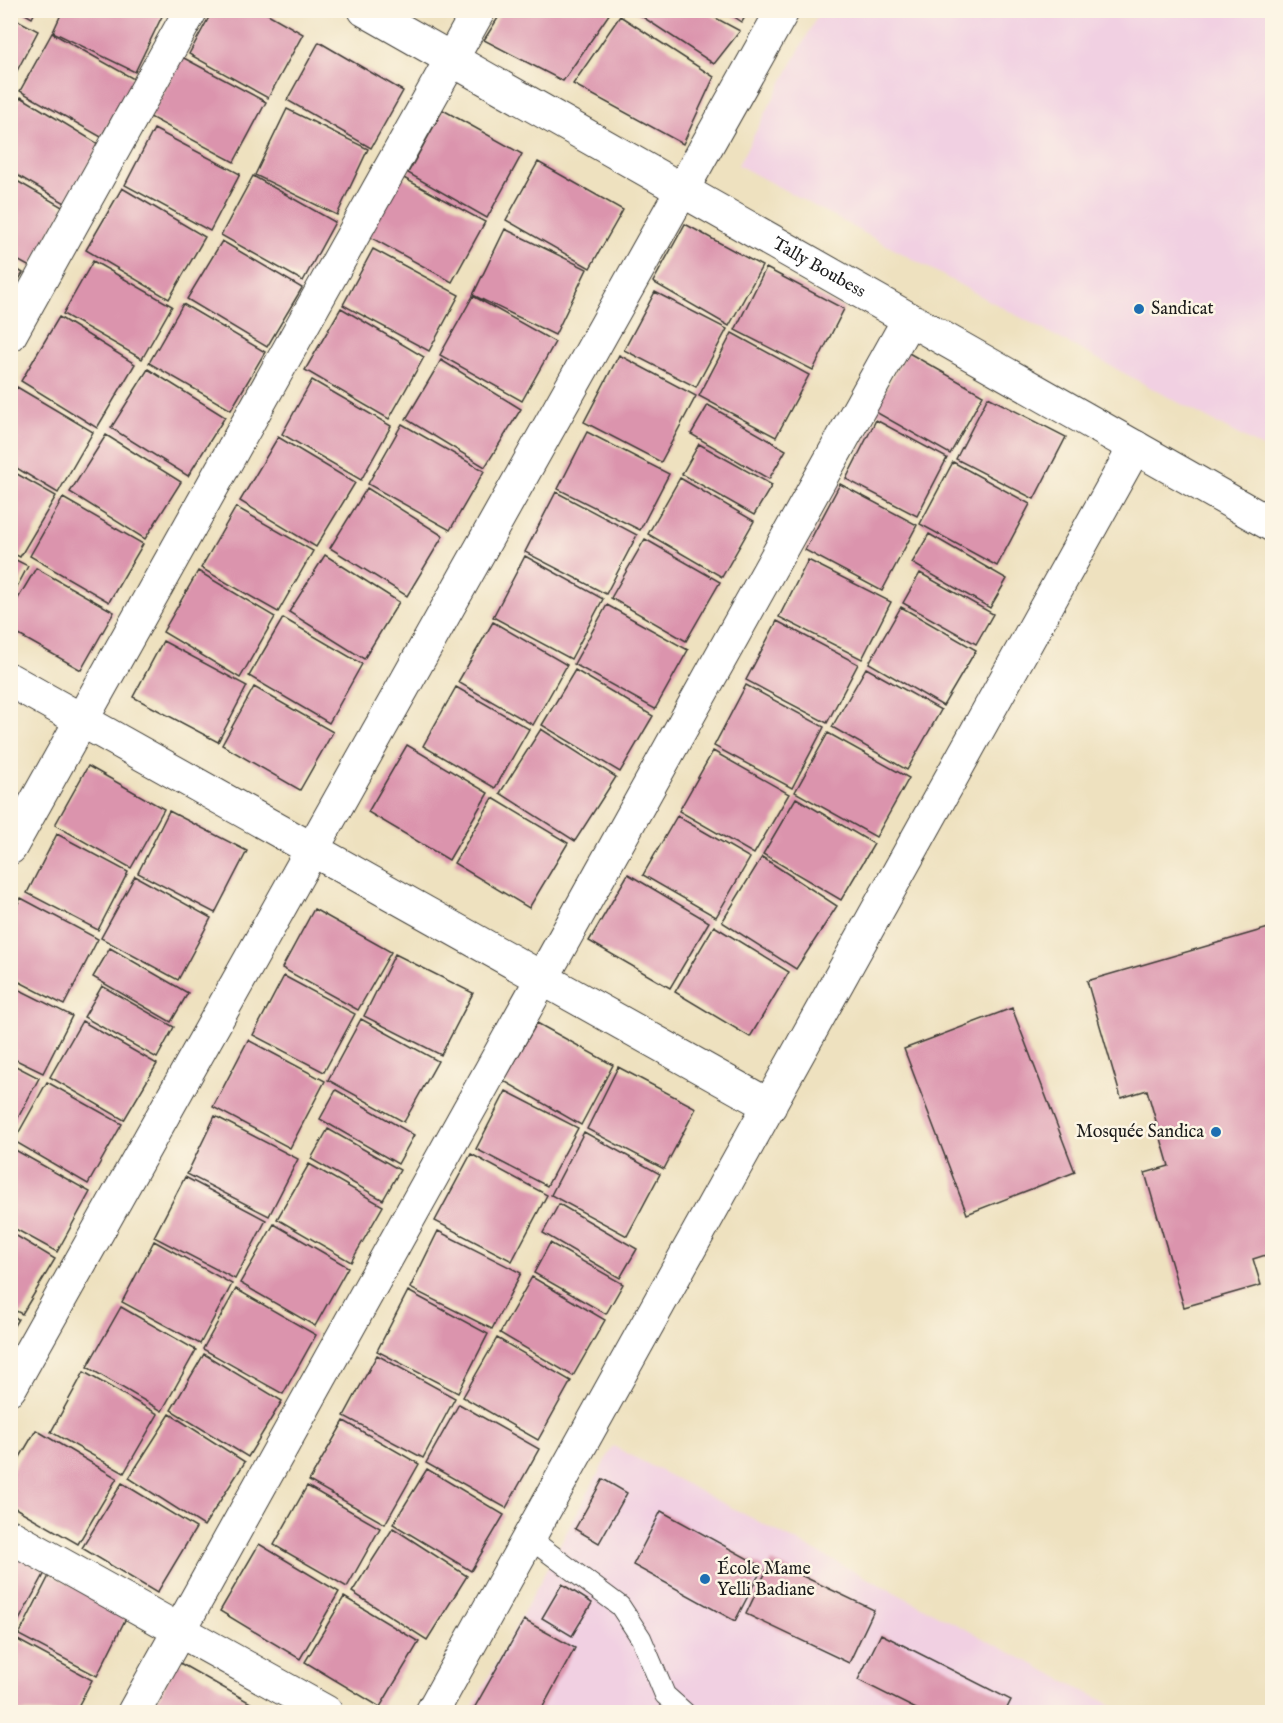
<svg xmlns="http://www.w3.org/2000/svg" width="1283" height="1723" viewBox="0 0 1283 1723" font-family="'IM FELL English',serif">
<style>
.built{fill:#f1d0e2}
.building{fill:#db94ad}
.lines{fill:none;stroke-linecap:round;stroke-linejoin:round}
.lane-casing{stroke:#3c3a34;stroke-width:22}
.street-casing{stroke:#3c3a34;stroke-width:35}
.secondary-casing{stroke:#3c3a34;stroke-width:35}
.lane{stroke:#fff;stroke-width:20}
.street{stroke:#fff;stroke-width:33}
.secondary{stroke:#fff;stroke-width:33}
.poi-dot{fill:#1f6fb2;stroke:#fcf5e5;stroke-width:2}
.labels{text-anchor:middle;dominant-baseline:central;stroke-width:5;stroke-linejoin:round;paint-order:stroke}
.street-label{font-size:18px;fill:#1c1c1c;stroke:#fcf5e5}
.poi-label{font-size:18px;fill:#1c1c1c;stroke:#fcf5e5;text-anchor:start}
</style>
<rect width="100%" height="100%" fill="#fcf5e5"/>
<filter id="ink" filterUnits="userSpaceOnUse"><feTurbulence type="fractalNoise" baseFrequency=".0167" numOctaves="2"/><feDisplacementMap in="SourceGraphic" scale="12" xChannelSelector="R" yChannelSelector="G"/><feConvolveMatrix kernelMatrix="1 2 1 2 8 2 1 2 1" color-interpolation-filters="sRGB"/></filter>
<filter id="wash" filterUnits="userSpaceOnUse"><feTurbulence type="fractalNoise" baseFrequency=".008" numOctaves="4" result="noise"/><feDisplacementMap in="SourceGraphic" scale="24" xChannelSelector="R" yChannelSelector="G"/><feGaussianBlur stdDeviation="1.35" result="paint"/><feColorMatrix in="noise" values="0 0 0 0 0 0 0 0 0 0 0 0 0 0 0 0 0 1.4 0 .05"/><feComposite in="paint" operator="in"/></filter>
<g filter="url(#wash)">
<rect width="100%" height="100%" fill="#eee1bf"/>
<!-- built -->
<path class="built" d="M820 11H1272V453L738 165Z
M613 1446 1125 1712H470Z"/>
<g id="blocks">
<!-- building -->
<path class="building" d="M18 10H36L32 18Z
M63 10H165L135 72 53 32Z
M213 10H261L303 34 268 98 189 54Z
M503 10H612L563 81 484 40Z
M632 10H701L740 31 714 64Z
M724 10H749L742 22Z
M10 16 38 31 10 84Z
M620 16 714 77 683 144 573 84Z
M52 33 134 79 101 137 20 91Z
M319 42 403 91 371 148 287 100Z
M182 57 266 102 234 162 150 117Z
M21 97 100 145 65 203 10 171V114Z
M287 109 368 149 337 215 255 175Z
M443 110 522 154 487 218 408 173Z
M154 129 240 174 210 231 125 185Z
M538 162 623 210 590 268 506 220Z
M253 176 335 222 303 281 221 235Z
M400 176 485 222 452 282 368 236Z
M10 177 64 208 30 267 10 256Z
M122 188 205 237 169 299 86 250Z
M685 224 762 266 729 326 653 282Z
M505 229 587 269 555 335 473 295Z
M222 241 302 288 267 347 187 299Z
M373 249 459 295 429 351 343 305Z
M93 261 172 306 142 359 63 314Z
M10 265 23 273 10 293Z
M766 268 844 309 813 370 735 330Z
M655 292 727 329 696 387 624 350Z
M473 296 555 342 522 401 440 355Z
M183 304 265 352 231 410 149 363Z
M341 308 424 357 389 419 305 370Z
M59 317 135 364 97 428 21 381Z
M732 333 809 375 776 437 699 396Z
M907 352 983 395 950 454 874 411Z
M619 355 696 396 661 462 584 422Z
M441 360 521 409 485 467 406 419Z
M148 369 225 417 188 476 111 428Z
M312 380 391 426 361 480 282 434Z
M17 387 93 432 58 493 10 464V398Z
M988 397 1066 437 1034 499 956 459Z
M708 405 786 450 769 479 691 434Z
M876 420 947 458 917 516 846 479Z
M402 424 484 471 450 530 368 484Z
M587 432 669 474 640 530 558 489Z
M106 435 181 482 145 539 70 492Z
M278 437 355 483 316 547 240 501Z
M699 444 772 485 754 515 682 474Z
M953 462 1030 504 997 566 920 524Z
M10 470 56 496 20 557 10 552Z
M680 478 754 521 722 577 648 534Z
M840 484 917 525 882 591 805 550Z
M367 488 443 536 407 596 330 548Z
M556 492 637 535 606 594 525 552Z
M63 498 143 544 109 602 30 556Z
M236 507 313 551 278 612 201 568Z
M929 534 1007 579 990 608 912 563Z
M645 539 720 582 686 641 611 598Z
M325 555 399 602 364 659 289 612Z
M525 556 603 599 571 659 493 617Z
M10 557 28 566 10 600Z
M808 560 891 602 862 659 779 617Z
M36 568 114 612 81 670 10 630V612Z
M198 571 275 617 240 678 163 632Z
M920 573 993 614 976 644 903 603Z
M607 605 688 650 655 709 574 664Z
M901 607 976 650 943 706 869 663Z
M283 618 362 664 329 723 249 676Z
M777 621 858 664 827 723 746 680Z
M493 622 567 665 533 725 458 682Z
M163 641 247 686 218 742 133 697Z
M866 668 941 710 907 770 832 727Z
M575 670 653 716 620 772 542 725Z
M746 685 824 727 792 788 714 746Z
M254 687 333 732 300 790 222 745Z
M456 687 529 729 495 788 423 746Z
M541 729 616 777 575 841 500 793Z
M828 733 909 778 876 837 795 792Z
M407 745 488 793 449 860 368 812Z
M713 751 789 794 754 854 679 811Z
M88 766 164 809 131 868 55 825Z
M493 798 568 843 529 908 454 863Z
M796 798 874 844 841 900 763 854Z
M169 811 247 851 215 913 138 873Z
M677 816 750 858 716 917 643 875Z
M57 834 128 872 98 930 27 893Z
M762 857 837 906 796 969 722 922Z
M628 874 709 922 670 988 589 941Z
M135 876 211 918 178 980 101 938Z
M21 898 98 939 64 1005 10 977V918Z
M314 909 391 952 358 1010 282 968Z
M714 926 789 972 750 1037 675 992Z
M1272 927V1253L1253 1259 1261 1285 1184 1307 1145 1173 1169 1166 1147 1090 1121 1098 1087 981Z
M110 948 188 993 171 1022 93 977Z
M395 954 473 993 441 1055 364 1016Z
M284 976 355 1014 324 1072 253 1035Z
M10 985 72 1016 43 1073 10 1057Z
M102 986 174 1027 157 1058 84 1017Z
M1012 1008 1075 1172 967 1214 904 1049Z
M361 1019 438 1061 404 1122 328 1080Z
M82 1021 157 1064 124 1120 50 1077Z
M537 1023 613 1065 581 1125 504 1081Z
M248 1040 325 1081 290 1148 213 1107Z
M10 1063 39 1078 10 1133Z
M618 1067 696 1108 664 1169 587 1129Z
M47 1082 122 1124 88 1184 14 1141Z
M336 1090 414 1135 398 1164 320 1119Z
M506 1091 578 1128 547 1186 476 1149Z
M215 1116 298 1159 269 1216 187 1174Z
M328 1129 400 1170 383 1200 311 1159Z
M584 1132 660 1174 627 1236 551 1195Z
M10 1147 90 1192 57 1252 10 1226Z
M471 1154 547 1195 512 1261 435 1221Z
M309 1164 383 1206 351 1262 277 1219Z
M185 1177 266 1220 235 1279 154 1237Z
M559 1204 637 1249 620 1278 543 1233Z
M274 1224 348 1267 315 1326 240 1283Z
M438 1231 521 1273 492 1329 410 1288Z
M10 1232 55 1259 22 1314 10 1308Z
M154 1241 232 1284 200 1344 122 1302Z
M550 1243 623 1284 606 1314 534 1273Z
M532 1277 605 1320 573 1376 500 1333Z
M236 1289 316 1335 283 1394 203 1349Z
M408 1291 488 1334 458 1393 377 1351Z
M121 1307 196 1350 162 1411 87 1367Z
M10 1314 18 1319 10 1332Z
M497 1338 571 1381 538 1440 463 1397Z
M204 1354 282 1401 248 1457 171 1410Z
M377 1355 455 1398 423 1458 344 1416Z
M84 1372 158 1414 124 1473 51 1432Z
M459 1404 539 1449 506 1508 426 1463Z
M170 1414 245 1462 204 1526 129 1478Z
M344 1421 419 1464 385 1524 309 1481Z
M36 1430 117 1478 78 1544 10 1505V1474Z
M427 1469 504 1515 471 1571 393 1524Z
M603 1479 627 1493 599 1543 575 1529Z
M122 1483 196 1528 157 1593 82 1548Z
M307 1486 380 1528 347 1587 274 1545Z
M661 1511 763 1567 735 1621 633 1565Z
M393 1528 467 1576 427 1640 352 1592Z
M259 1544 339 1592 300 1659 220 1611Z
M10 1552 46 1571 13 1631 10 1630Z
M771 1561 874 1610 849 1663 746 1614Z
M50 1574 128 1614 97 1676 19 1635Z
M562 1584 592 1603 572 1636 542 1618Z
M344 1597 419 1642 380 1707 305 1662Z
M524 1620 575 1648 540 1712H472Z
M881 1634 1011 1700 1005 1712H922L858 1680Z
M16 1639 92 1680 75 1712H10V1649Z
M178 1662 254 1705 250 1712H151Z"/>
</g>
</g>
<g filter="url(#ink)">
<use href="#blocks" fill-opacity="0" stroke="#3c3a34" stroke-width="1.5"/>
<g class="lines">
<defs>
<path id="lane" d="M529 1538 620 1606 641 1638 665 1695 684 1712"/>
<path id="street" d="M10 335 191 10
M10 680 770 1106
M10 848 479 10
M10 1388 783 10
M10 1536 326 1712
M134 1712 909 319
M432 1712 1135 447"/>
<g id="secondary">
<path id="s1" d="M365 10 1272 525"/>
</g>
</defs>
<!-- lane casing -->
<use href="#lane" class="lane-casing"/>
<!-- street casing -->
<use href="#street" class="street-casing"/>
<!-- secondary casing -->
<use href="#secondary" class="secondary-casing"/>
<!-- lane -->
<use href="#lane" class="lane"/>
<!-- street -->
<use href="#street" class="street"/>
<!-- secondary -->
<use href="#secondary" class="secondary"/>
</g>
</g>
<!-- markers -->
<g class="poi-dot">
<circle cx="1139" cy="309" r="6"/>
<circle cx="1216" cy="1132" r="6"/>
<circle cx="705" cy="1579" r="6"/>
</g>
<g class="labels">
<!-- street labels -->
<g class="street-label">
<text stroke="none"><textPath href="#s1" startOffset="522">Tally Boubess</textPath></text>
</g>
<!-- poi labels -->
<g class="poi-label">
<text x="1151" y="309">Sandicat</text>
<text x="1204" y="1132" text-anchor="end">Mosquée Sandica</text>
<text x="717" y="1569">École Mame<tspan x="717" dy="21">Yelli Badiane</tspan></text>
</g>
</g>
<!-- margin -->
<rect width="1283" height="1723" fill="none" stroke="#fcf5e5" stroke-width="36"/>
</svg>
